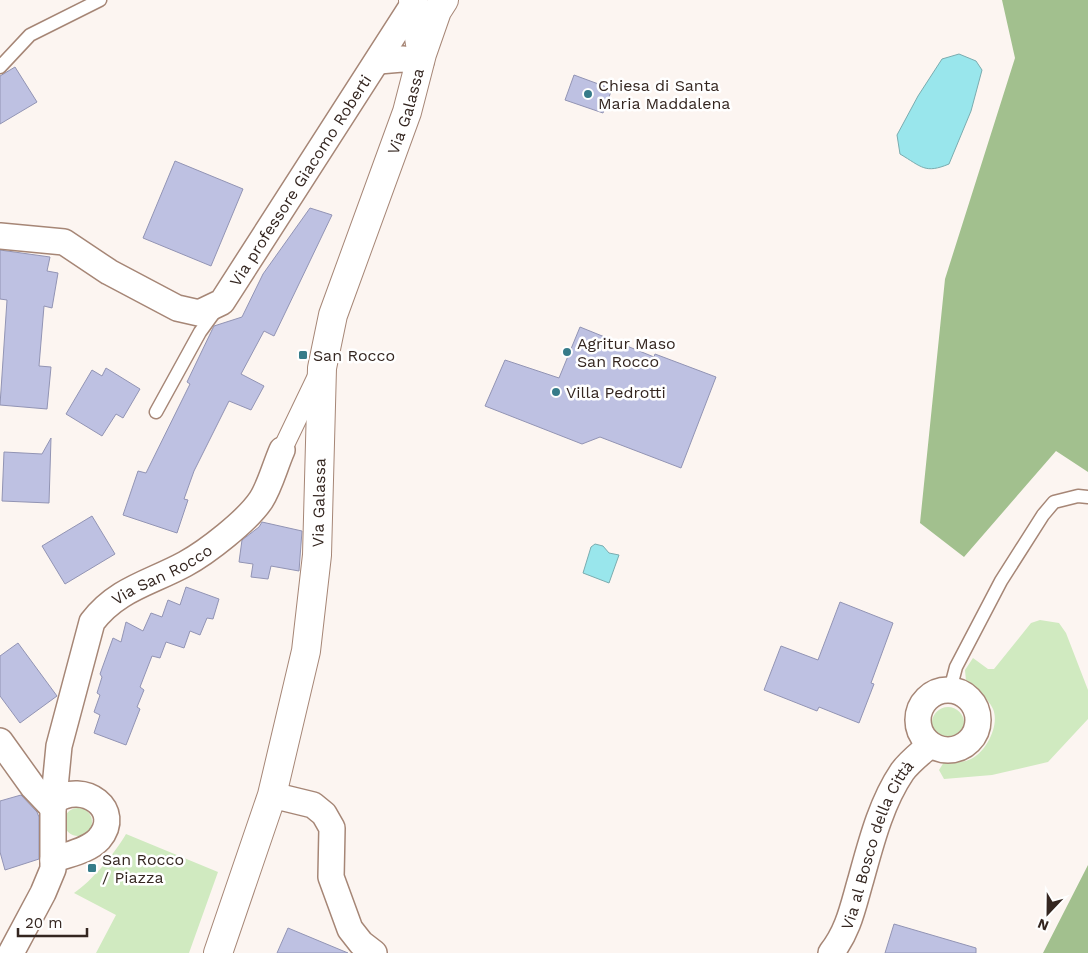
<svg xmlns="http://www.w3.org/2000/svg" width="1088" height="953" viewBox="0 0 1088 953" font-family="'Work Sans',sans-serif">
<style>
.green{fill:#d0eac0}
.forest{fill:#a2c08e}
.water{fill:#99e6ec;stroke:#7bacaf}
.building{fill:#bec1e2;stroke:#9294b4}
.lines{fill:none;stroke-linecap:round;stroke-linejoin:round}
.service-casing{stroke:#a68676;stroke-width:15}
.pedestrian-casing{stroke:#a68676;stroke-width:21}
.minor-casing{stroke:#a68676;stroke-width:28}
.primary-casing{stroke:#a68676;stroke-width:30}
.service{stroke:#fff;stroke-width:12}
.pedestrian{stroke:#fff;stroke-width:19}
.minor{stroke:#fff;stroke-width:25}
.primary{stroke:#fff;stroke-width:28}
.poi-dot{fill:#367b89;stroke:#fff;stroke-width:2}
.labels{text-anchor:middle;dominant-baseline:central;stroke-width:5;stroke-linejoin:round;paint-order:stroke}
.poi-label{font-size:16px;fill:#342620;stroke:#fff;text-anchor:start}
.street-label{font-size:16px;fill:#342620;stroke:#fff}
</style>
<rect width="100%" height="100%" fill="#fcf5f1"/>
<!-- green -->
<path class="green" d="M1040 620 1059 623 1066 633 1088 690V719L1048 762 992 775 944 779 939 770 944 762C953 763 962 763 971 759 986 752 1000 725 993 709 988 697 974 690 966 681L965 670 973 658 988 669H994L1031 623Z
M932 723a16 16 0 1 1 32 0a16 16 0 1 1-32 0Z
M64 822a14 14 0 1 1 28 0a14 14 0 1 1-28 0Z
M126 834 218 872 189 953H96L116 915 74 893C92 881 115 853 126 834Z"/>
<!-- forest -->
<path class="forest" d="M1002 0H1088V472L1056 451 964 557 920 523 945 279 1015 58Z
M1088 865V953H1043Z"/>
<!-- water -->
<path class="water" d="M959 54 976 61 982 70 971 111 949 164C925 174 922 167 900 154L897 135 918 96 942 59Z
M595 544 603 546 609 553 619 555 609 583 583 573 591 547Z"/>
<!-- building -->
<path class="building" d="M15 67 37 102 0 124V76Z
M574 75 612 89 603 113 565 100Z
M175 161 243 189 211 266 143 238Z
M310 208 332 215 274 336 264 331 241 374 264 386 251 410 229 401 194 471 184 499 188 500 177 533 123 515 138 471 146 473 190 384 187 382 212 330 214 326 242 317 263 274Z
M0 250 50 257 47 271 58 273 52 308 44 306 39 366 51 367 47 409 0 405 7 300 0 299Z
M580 327 654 357 655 354 716 377 681 468 600 437 582 444 485 406 505 360 559 378Z
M106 368 140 389 123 418 116 414 102 436 66 414 92 370 102 376Z
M51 438 49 503 2 501 4 452 42 454Z
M92 516 115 554 65 584 42 546Z
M262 522 302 531 299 571 271 566 268 579 251 577 253 564 239 562 242 540 259 527Z
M186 587 219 599 213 619 207 618 200 635 190 631 184 648 166 642 160 658 152 656 140 687 144 690 137 707 140 709 126 745 94 733 100 715 94 712 100 695 97 693 102 677 100 674 113 638 121 642 126 622 143 631 151 613 162 617 168 600 180 605Z
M840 602 893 623 871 683 874 684 859 723 819 707 817 711 764 690 781 646 818 660Z
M18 643 57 696 20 723 0 696V656Z
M21 795 37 812 39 817V859L5 870 0 852V801Z
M894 924 976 948V953H885Z
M288 928 348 953H277Z"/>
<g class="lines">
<defs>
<path id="service" d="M0 67 30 35 100 0
M156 412 200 332 216 310
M950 690 956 667 1001 581 1043 515 1054 502 1078 496 1088 497"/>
<path id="pedestrian" d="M282 450 318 375"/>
<g id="minor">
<path d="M379 61 402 59 421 61"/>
<path id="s1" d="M0 236 64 242 109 272 177 308 199 313 222 302 414 3"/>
<circle cx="948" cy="720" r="30"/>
<path d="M0 741 33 787 53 808"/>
<path d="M272 795 313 805 324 814 332 828 331 877 350 929 361 943 374 953"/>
<path d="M53 860C68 854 88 851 99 839 124 810 84 780 54 801"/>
<path id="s2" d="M11 953 43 893 53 869V808L59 746 92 622C117 589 150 583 185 564 207 552 247 521 261 500 270 486 275 466 282 450"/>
<path id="s3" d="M831 953C849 930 853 906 861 879 871 843 881 803 902 772 909 762 921 753 930 745"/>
</g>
<g id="primary">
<path d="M413 0 421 50"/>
<path id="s4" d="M218 953 272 795 306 651 317 555 322 368 333 315 407 112 422 54 437 11 444 0"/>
</g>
</defs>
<!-- service casing -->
<use href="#service" class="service-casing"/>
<!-- pedestrian casing -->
<use href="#pedestrian" class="pedestrian-casing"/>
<!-- minor casing -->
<use href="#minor" class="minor-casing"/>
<!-- primary casing -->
<use href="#primary" class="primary-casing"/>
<!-- service -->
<use href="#service" class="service"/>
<!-- pedestrian -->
<use href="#pedestrian" class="pedestrian"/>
<!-- minor -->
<use href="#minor" class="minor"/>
<!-- primary -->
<use href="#primary" class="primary"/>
</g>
<!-- markers -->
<g class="poi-dot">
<circle cx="588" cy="94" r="5"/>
<circle cx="567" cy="352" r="5"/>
<rect x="298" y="350" width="10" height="10" rx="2.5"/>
<circle cx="556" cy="392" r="5"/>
<rect x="87" y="863" width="10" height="10" rx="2.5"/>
</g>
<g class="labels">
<!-- poi labels -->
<g class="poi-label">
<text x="598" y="85">Chiesa di Santa<tspan x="598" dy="18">Maria Maddalena</tspan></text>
<text x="577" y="343">Agritur Maso<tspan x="577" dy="18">San Rocco</tspan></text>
<text x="313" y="355">San Rocco</text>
<text x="566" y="392">Villa Pedrotti</text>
<text x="102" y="859">San Rocco<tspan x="102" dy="18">/ Piazza</tspan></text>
</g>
<!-- street labels -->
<g class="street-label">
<text stroke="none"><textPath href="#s4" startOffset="869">Via Galassa</textPath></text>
<text stroke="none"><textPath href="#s1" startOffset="388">Via professore Giacomo Roberti</textPath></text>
<text stroke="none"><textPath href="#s4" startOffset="464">Via Galassa</textPath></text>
<text stroke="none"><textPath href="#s2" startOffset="431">Via San Rocco</textPath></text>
<text stroke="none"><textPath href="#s3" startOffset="118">Via al Bosco della Città</textPath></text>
</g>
</g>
<!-- north arrow -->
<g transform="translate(1048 913) rotate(202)" stroke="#ffffff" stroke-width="4" paint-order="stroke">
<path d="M0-4L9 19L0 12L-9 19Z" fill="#342620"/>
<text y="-8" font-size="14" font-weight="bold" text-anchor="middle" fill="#342620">N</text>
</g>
<!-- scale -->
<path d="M18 928v8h69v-8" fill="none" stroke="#342620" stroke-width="2.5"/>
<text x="25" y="928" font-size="15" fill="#342620" stroke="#ffffff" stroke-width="4" paint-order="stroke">20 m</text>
</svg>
